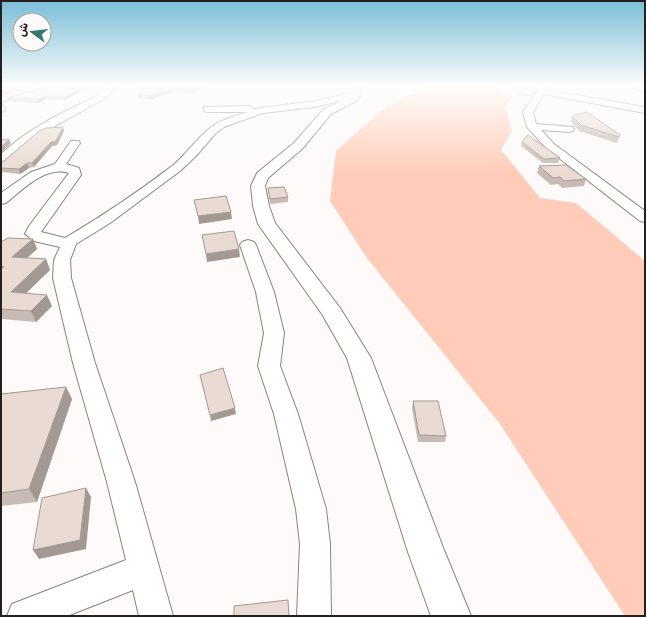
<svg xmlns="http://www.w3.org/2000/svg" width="646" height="617" viewBox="0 0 646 617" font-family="Rubik,'Noto Sans Arabic',sans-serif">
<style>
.green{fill:#feccb8}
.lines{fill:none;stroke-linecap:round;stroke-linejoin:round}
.minor-casing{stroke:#8e807b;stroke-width:2}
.major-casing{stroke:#8e807b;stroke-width:2}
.minor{fill:#fff;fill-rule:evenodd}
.major{fill:#fff;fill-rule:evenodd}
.wall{fill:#c8bbb5}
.shaded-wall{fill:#a39994}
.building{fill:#e9dad3;stroke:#a39994}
</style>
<rect width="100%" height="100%" fill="#fdfaf9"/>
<!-- green -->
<path class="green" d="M428 87H493L512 97 505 106 512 130 501 150 540 198 576 203 645 261V616H625L500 424 367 258 330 201 336 151 387 106Z"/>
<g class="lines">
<defs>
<path id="minor" d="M6 87H16L1 94V89Z
M513 87H521L527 90 532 87H548L546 90 645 107V113L544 94 533 112 536 124 573 127 574 129 573 131 569 132 541 130 554 144 645 211V222L640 221 546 148 527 127 523 112 538 90 528 95 517 93Z
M633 87H645V92Z
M357 92 361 94 360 96 315 107 263 113 224 127 216 133 196 156 180 171 110 223 76 244 70 260 71 278 95 363 135 482 173 616H139L133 590 67 616H7L12 604 126 560 107 482 73 363 53 278 54 260 60 247 34 241 25 234 29 226 69 173C46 165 22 190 6 203L1 204V193L31 172 55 164 71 141H79L80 143 66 164 79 168 81 175 41 232 65 238C102 216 138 192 172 166 186 155 195 140 209 129 219 120 235 116 248 112H207L204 111V107L250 106 254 109 315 101Z
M1 105 5 108 4 111 1 112Z
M248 240 254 242 256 245 274 292 284 333 280 366 298 414 326 509 330 544 331 616H297L300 544 296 509 274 414 258 366 264 333 256 292 240 245 242 242Z"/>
<path id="major" d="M33 87H48L46 89 1 102V96Z
M104 87H114L109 96 39 135 6 164 1 165V154C29 128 63 112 97 96L102 92Z
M354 87H364L356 101 331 114 302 149 268 178 265 186 269 206 275 223 340 308 371 358 444 550 471 616H431L408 552 347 358 322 314 258 224 253 206 251 186 257 173 294 143 323 110 349 97Z"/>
</defs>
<!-- minor casing -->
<use href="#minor" class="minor-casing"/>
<!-- major casing -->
<use href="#major" class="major-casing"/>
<!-- minor -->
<use href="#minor" class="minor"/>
<!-- major -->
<use href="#major" class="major"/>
</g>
<!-- wall -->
<path class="wall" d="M46 87H90L65 100 46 99 38 103 8 101 7 98Z
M177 87V88H181L184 87H204L191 94 173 92 149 100 139 98 138 94Z
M572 116 620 135 617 143 579 131 571 122Z
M64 131 57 145 52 146 34 167 29 168 20 174 1 172V161H4Z
M522 142 560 158 558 163H543L521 146Z
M539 166 586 179 584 186 562 188 558 184 551 185 537 173Z
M268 188 288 197V202L270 204Z
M33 239 37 249 27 258 46 259 50 270 26 293 52 306 36 322 1 319V242Z
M66 387 72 399 37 502 1 506V394Z
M413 401 446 436 445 442H418L412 408Z"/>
<!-- shaded-wall -->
<path class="shaded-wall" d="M16 87H27L8 93 6 90Z
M83 87H90L65 100 64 97Z
M198 87H204L191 94V90Z
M173 89V92L149 100 148 96Z
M45 96 46 99 38 103 37 99Z
M63 127 64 131 57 145 52 146 34 167 32 163Z
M9 139 11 143 1 153V147Z
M27 163 29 168 20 174 19 169Z
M231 212 232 219 199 224 198 216Z
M33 239 37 249 17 267 12 257Z
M239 249 240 257 207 262 206 254Z
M46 259 50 270 16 303 11 292Z
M47 295 52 306 36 322 31 311Z
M66 387 72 399 37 502 29 489Z
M235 408 236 414 211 421 210 415Z
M86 488 91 497 86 549 39 559 33 550Z"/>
<!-- building -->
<path class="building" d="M11 87H16L6 90Z
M45 87H83L64 97 45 96 37 99 7 98Z
M142 87H176V88H181L184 87H198L191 90 173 89 148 96 138 94Z
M587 112 620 135 619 137 581 125 572 116Z
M63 127 56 141 51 142 32 163H27L19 169 1 168V161H4L38 132 46 128Z
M528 135 560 158 544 159 522 142Z
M9 139 1 147V140Z
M566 165 586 179 564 181 560 177 553 178 539 166Z
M284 187 288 197 270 199 268 188Z
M226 196 231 212 198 216 194 200Z
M234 231 239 249 206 254 202 235Z
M8 238 33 239 12 257 46 259 11 292 47 295 31 311 1 309V269L4 267 1 266V242Z
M223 368 235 408 210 415 200 375Z
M66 387 29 489 1 493V394Z
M413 401H438L446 436 419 435Z
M86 488 80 540 33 550 42 498Z
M288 600 289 616H234V606Z"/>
<!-- sky -->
<linearGradient id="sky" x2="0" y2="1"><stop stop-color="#79bdd7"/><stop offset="0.5" stop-color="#fefdfc"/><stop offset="1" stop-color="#fefdfc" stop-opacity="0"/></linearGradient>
<rect width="646" height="173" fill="url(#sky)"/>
<!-- border -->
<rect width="646" height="617" fill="none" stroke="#25201d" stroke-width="4"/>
<!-- north arrow -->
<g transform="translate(32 32) rotate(285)"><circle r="19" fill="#fdfaf9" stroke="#a7a3a1"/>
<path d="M0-3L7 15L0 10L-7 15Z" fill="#32786d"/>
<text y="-6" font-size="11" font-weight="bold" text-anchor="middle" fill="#25201d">ش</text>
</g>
</svg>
